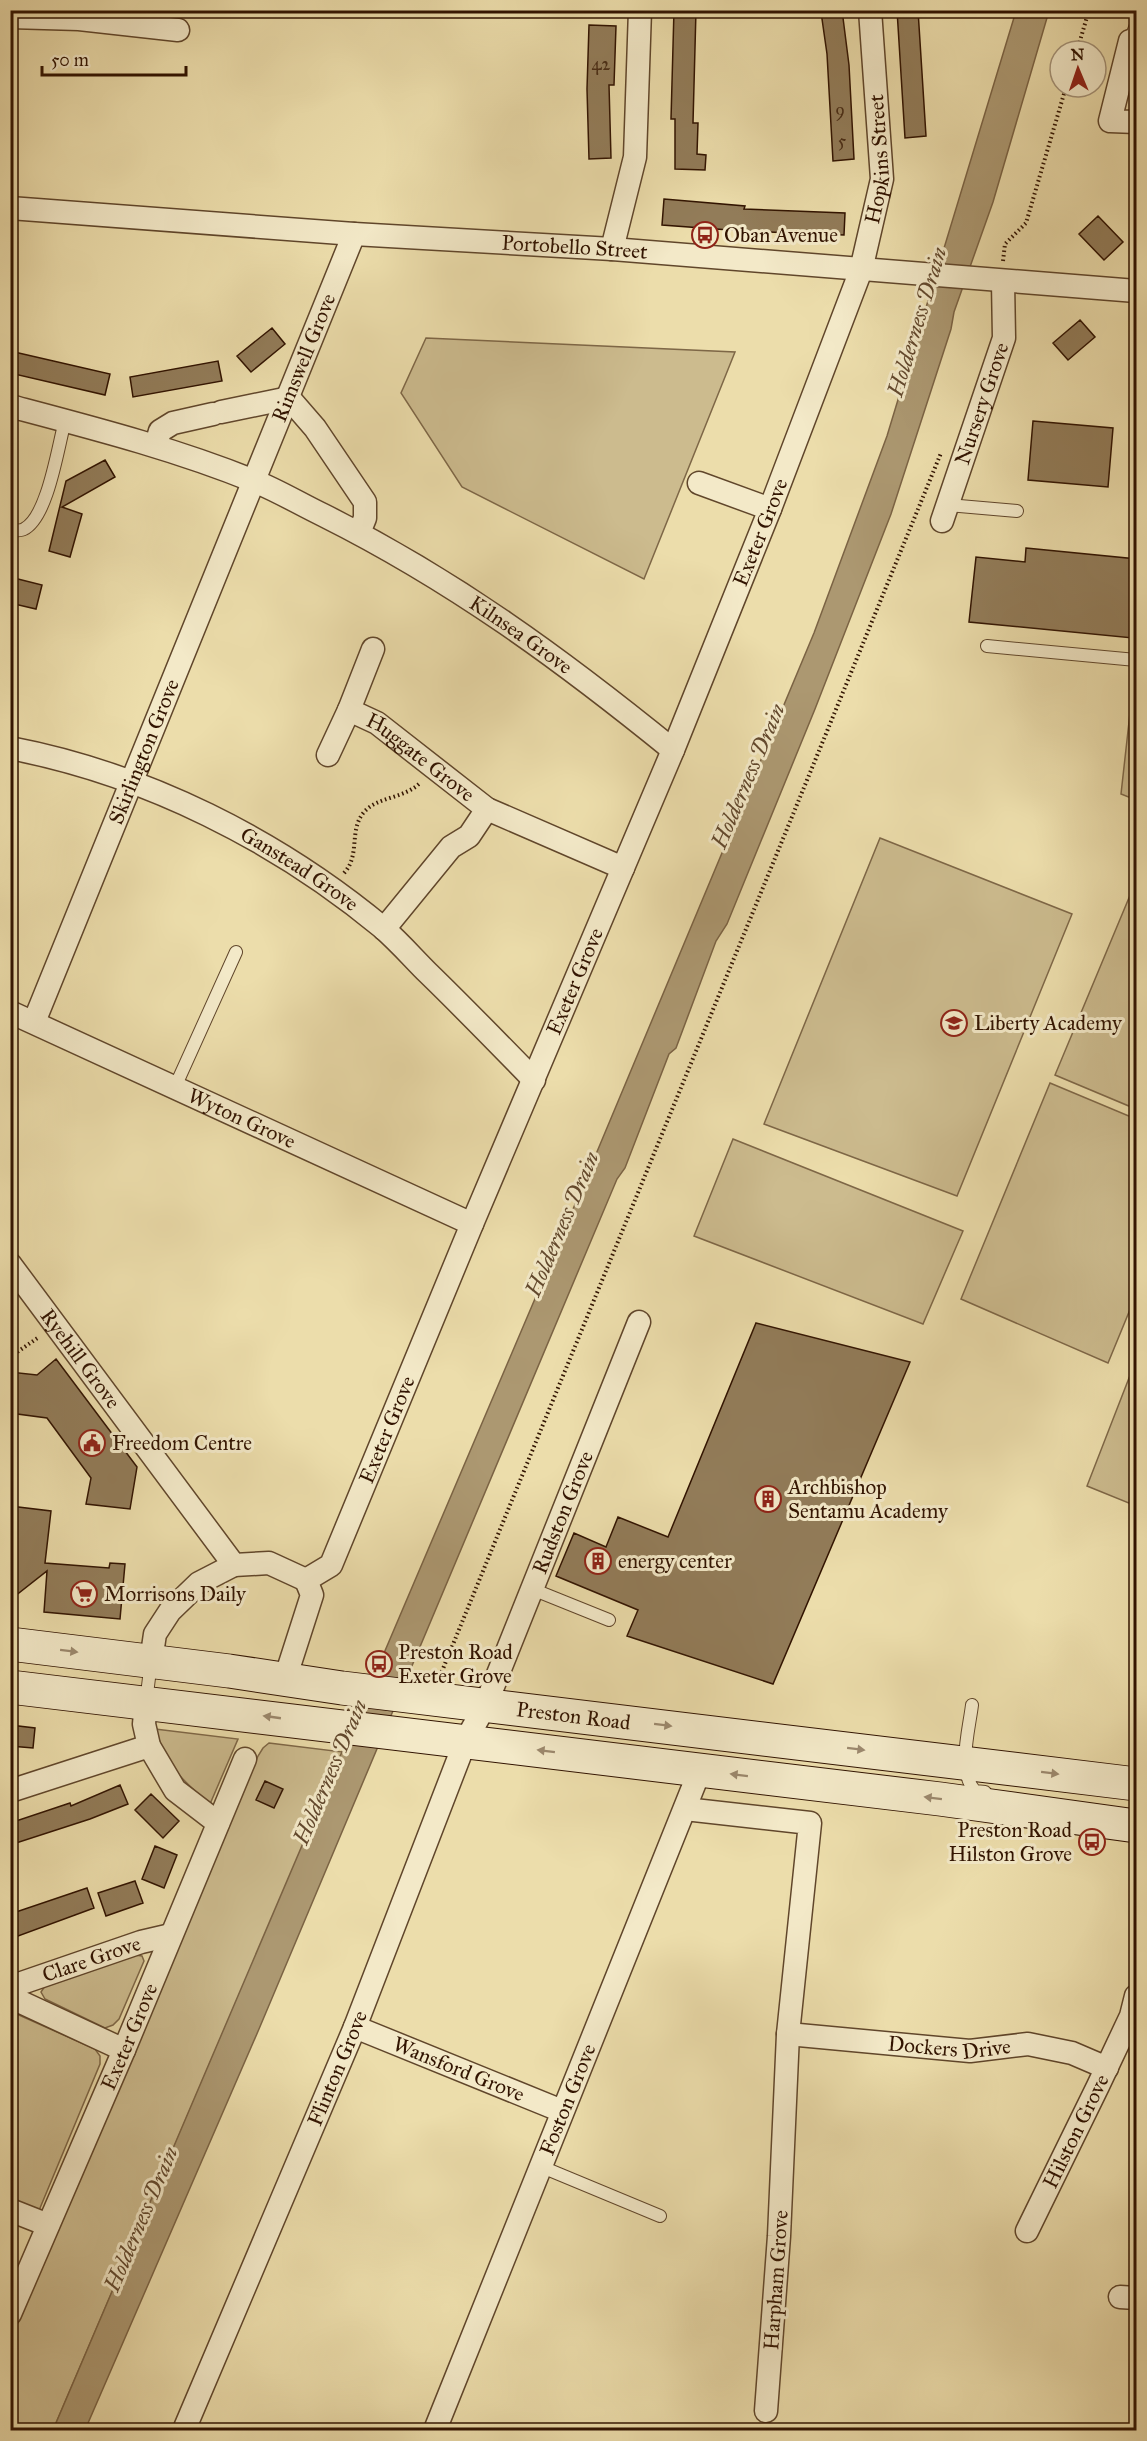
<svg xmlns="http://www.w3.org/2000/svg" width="1147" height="2441" viewBox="0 0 1147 2441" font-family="'IM FELL Great Primer',serif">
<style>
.green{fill:#ccbb8e;stroke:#7e6747;stroke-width:1.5}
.water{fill:#ac9871;stroke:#7b6344;stroke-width:1.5}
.building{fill:#927c59;stroke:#311300;stroke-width:1.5}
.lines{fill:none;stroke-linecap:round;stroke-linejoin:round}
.lane-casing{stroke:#60462b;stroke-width:14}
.street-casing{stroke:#60462b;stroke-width:25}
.secondary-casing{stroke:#311300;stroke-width:35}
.path{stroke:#311300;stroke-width:4;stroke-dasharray:1.5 3;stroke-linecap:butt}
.lane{stroke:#f3e9c8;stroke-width:12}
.street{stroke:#f3e9c8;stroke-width:22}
.secondary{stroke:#f3e9c8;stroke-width:33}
.oneway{fill:#9c896e}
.labels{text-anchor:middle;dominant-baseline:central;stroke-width:6;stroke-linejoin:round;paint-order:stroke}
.number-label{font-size:18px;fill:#492d16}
.street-label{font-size:21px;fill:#311300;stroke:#f3e9c8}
.poi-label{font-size:21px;fill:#311300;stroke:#f3e9c8;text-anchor:start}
.water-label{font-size:22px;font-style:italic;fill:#62482d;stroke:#f3e9c8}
</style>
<rect width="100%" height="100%" fill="#ecddab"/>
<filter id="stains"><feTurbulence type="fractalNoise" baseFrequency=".00333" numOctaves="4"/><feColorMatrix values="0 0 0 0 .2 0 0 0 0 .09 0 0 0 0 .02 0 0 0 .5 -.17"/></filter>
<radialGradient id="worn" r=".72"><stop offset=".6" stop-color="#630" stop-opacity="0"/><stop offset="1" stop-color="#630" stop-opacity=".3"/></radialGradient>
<!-- green -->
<path class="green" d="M426 338 735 352 644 579 462 487 401 393Z
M1131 704H1136V800L1121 794Z
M880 838 1072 914 957 1196 764 1124Z
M1136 881V1109L1055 1075Z
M1050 1083 1136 1119V1295L1108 1363 961 1299Z
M733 1139 963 1231 923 1324 694 1236Z
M1136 1360V1506L1087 1486Z
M155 1729 238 1739 210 1804C186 1784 162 1762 155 1729Z
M269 1743 343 1752 53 2430H11V2339L258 1756 263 1748Z
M135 1955 142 1956 144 1961 119 2019 113 2025 105 2028 45 1999 41 1992 45 1986Z
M10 2011 95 2049 100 2056V2064L35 2220 11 2210Z"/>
<!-- water -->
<path class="water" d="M1016 11H1049L993 202 954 312 951 329 891 514 815 709 727 924 716 941 676 1048 669 1054 625 1168 617 1179 259 2029 85 2430H53L563 1233 814 633 887 436Z"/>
<!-- building -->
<path class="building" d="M674 10H696L693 123H698L697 154 706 155 705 170 675 169V119H671Z
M842 10 849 65 854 159 833 161 827 54 821 12Z
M897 10H918L926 136 905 138Z
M589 25 616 26 614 85H609L611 158 589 159 587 89Z
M664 199 745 206 744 209 845 213 844 235 743 231 662 225Z
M1098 216 1123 242 1104 260 1079 234Z
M1080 320 1095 337 1068 360 1053 343Z
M272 328 285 344 251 372 237 356Z
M10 351 110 374 105 395 10 373Z
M218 361 222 381 133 397 130 377Z
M1033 421 1113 428 1108 487 1028 480Z
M105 460 115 477 62 507 82 514 70 557 49 551 66 481Z
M1026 548 1137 559V600L1133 638 969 622 976 557 1025 562Z
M10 577 42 585 36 609 10 603Z
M756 1323 910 1362 773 1684 627 1636 638 1610 556 1576 574 1533 606 1547 618 1517 668 1537Z
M56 1359 137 1467 130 1509 86 1504 91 1478 47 1418 10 1413V1372L37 1375Z
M10 1506 51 1511 45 1563 109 1568 110 1563 125 1564 120 1619 44 1612 47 1571 10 1600Z
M10 1725 35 1728 33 1748 10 1746Z
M265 1781 283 1789 274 1808 256 1800Z
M120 1785 128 1804 90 1819 10 1845V1823L70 1803 71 1806Z
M151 1794 179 1821 163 1838 135 1810Z
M155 1846 177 1855 164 1888 142 1879Z
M135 1881 143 1903 106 1916 98 1893Z
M87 1888 94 1908 10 1939V1914Z"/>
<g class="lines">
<defs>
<path id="lane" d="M1130 41 1136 25
M948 505 1017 511
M10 531C15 530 21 531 24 529 48 517 58 446 65 421
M987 646 1136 660
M175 1087 236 952
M532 1589 609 1620
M146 1702 151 1662
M972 1705C969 1730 957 1771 975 1791L985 1792
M542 2167 660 2216"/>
<g id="street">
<path d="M10 17 79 19 178 30"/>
<path d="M1130 41 1110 121 1136 122"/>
<path id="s1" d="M10 208 354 234 612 249 1136 291"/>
<path d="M612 249 635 157 640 10"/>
<path id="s2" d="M10 406C93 428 175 449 254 481 277 490 300 504 323 515 453 580 561 659 673 750"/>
<path d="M221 412 289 398 315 428 365 502V518L359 533"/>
<path d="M156 445 160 431 173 423 213 414"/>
<path d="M699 483 770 509"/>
<path id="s3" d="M942 521 1004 338 1003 282"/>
<path id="s4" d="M349 710 377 723 487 809 623 868"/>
<path id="s5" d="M10 748C146 774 277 840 383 928 399 942 413 958 428 973 464 1008 499 1044 534 1080"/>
<path d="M328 755 349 710 373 649"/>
<path d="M384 929 451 847 469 836 487 809"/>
<path id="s6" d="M10 1012 472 1224"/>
<path id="s7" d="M34 1022 354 234"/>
<path id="s8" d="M10 1264 234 1565 269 1563 306 1580"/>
<path d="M151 1661 155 1634 170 1611 199 1583 234 1565"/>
<path id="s9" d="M285 1679 312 1595 306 1580 331 1565 472 1224 673 750 770 509 861 270 882 179 870 10"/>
<path d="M146 1703 144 1724 149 1746 175 1790 218 1823"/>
<path d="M10 1791 149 1746"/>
<path d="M685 1809 810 1823 788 2034 779 2236 766 2411"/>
<path id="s10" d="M10 1987 141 1942 171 1935"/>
<path d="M10 1997 124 2050"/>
<path id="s11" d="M355 2027 562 2111"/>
<path id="s12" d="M788 2034 970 2051 1028 2044 1072 2053 1107 2068"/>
<path d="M10 2210 48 2225"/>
<path id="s13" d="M1027 2231 1098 2086 1131 2016 1136 1996"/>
<path d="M1120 2297 1136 2298"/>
<path id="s14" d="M10 2314 124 2050 245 1759"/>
<path id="s15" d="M184 2430 355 2027 465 1742 486 1704 639 1322"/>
<path id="s16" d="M435 2430 700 1770"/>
</g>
<g id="secondary">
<path id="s17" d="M10 1644 229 1671 342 1688 1136 1784"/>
<path d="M10 1687 940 1799 1136 1826"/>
</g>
</defs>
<!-- lane casing -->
<use href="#lane" class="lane-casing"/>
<!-- street casing -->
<use href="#street" class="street-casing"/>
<!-- secondary casing -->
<use href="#secondary" class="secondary-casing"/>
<!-- path -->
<path class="path" d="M1077 51 1089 10
M1003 261 1005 244 1026 223 1066 87
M344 873C361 855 348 829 365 811 378 797 405 798 420 783
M10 1357 39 1337
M440 1676 941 453"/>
<!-- lane -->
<use href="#lane" class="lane"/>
<!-- street -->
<use href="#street" class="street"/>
<!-- secondary -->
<use href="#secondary" class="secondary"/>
</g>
<!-- one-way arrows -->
<defs><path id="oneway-solid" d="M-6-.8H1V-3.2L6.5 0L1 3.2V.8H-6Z" transform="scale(1.5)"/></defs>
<g class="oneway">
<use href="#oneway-solid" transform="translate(69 1651) rotate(7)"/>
<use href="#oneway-solid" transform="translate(272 1717) rotate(-172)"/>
<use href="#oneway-solid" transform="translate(663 1725) rotate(7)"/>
<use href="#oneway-solid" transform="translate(856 1749) rotate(7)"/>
<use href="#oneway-solid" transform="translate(546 1751) rotate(-173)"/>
<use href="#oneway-solid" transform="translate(1050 1773) rotate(7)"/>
<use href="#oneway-solid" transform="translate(739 1775) rotate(-173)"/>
<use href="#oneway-solid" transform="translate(933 1798) rotate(-173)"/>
</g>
<!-- icons -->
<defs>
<symbol id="bus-ring" viewBox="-11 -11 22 22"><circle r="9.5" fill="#f3e9c8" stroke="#8f2418" stroke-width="1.5"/><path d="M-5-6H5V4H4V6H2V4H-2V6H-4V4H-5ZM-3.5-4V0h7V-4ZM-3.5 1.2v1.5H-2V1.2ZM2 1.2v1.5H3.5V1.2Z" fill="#8f2418"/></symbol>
<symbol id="school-ring" viewBox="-11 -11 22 22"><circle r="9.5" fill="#f3e9c8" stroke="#8f2418" stroke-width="1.5"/><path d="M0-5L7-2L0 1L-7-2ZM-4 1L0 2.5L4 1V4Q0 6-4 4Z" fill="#8f2418"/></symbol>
<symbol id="civic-ring" viewBox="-11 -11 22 22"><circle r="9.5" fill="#f3e9c8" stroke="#8f2418" stroke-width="1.5"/><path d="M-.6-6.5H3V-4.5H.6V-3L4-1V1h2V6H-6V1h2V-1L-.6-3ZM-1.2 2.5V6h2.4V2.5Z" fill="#8f2418"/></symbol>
<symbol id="building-ring" viewBox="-11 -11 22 22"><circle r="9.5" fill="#f3e9c8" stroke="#8f2418" stroke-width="1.5"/><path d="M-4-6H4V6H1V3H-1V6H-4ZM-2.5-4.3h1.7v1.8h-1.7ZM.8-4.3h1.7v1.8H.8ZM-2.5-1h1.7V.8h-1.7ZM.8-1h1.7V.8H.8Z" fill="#8f2418"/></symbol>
<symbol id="supermarket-ring" viewBox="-11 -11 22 22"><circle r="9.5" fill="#f3e9c8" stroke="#8f2418" stroke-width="1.5"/><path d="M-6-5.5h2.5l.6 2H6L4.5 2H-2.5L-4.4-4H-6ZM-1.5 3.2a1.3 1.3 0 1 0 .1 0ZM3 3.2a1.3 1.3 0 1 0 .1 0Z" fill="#8f2418"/></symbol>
</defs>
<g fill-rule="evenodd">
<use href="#bus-ring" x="690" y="220" width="30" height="30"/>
<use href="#school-ring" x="939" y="1008" width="30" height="30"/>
<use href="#civic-ring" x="77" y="1428" width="30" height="30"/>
<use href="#building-ring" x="753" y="1484" width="30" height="30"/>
<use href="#building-ring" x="583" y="1546" width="30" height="30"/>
<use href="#supermarket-ring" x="69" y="1579" width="30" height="30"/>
<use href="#bus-ring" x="364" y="1649" width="30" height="30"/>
<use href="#bus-ring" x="1077" y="1827" width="30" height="30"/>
</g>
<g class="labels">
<!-- number labels -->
<g class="number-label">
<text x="601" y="64">42</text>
<text x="840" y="110">9</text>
<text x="842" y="141">5</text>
</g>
<!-- street labels -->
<g class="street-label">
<text stroke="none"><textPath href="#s9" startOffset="1646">Hopkins Street</textPath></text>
<text stroke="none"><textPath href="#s1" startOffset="566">Portobello Street</textPath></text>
<text stroke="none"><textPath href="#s7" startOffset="717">Rimswell Grove</textPath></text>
<text stroke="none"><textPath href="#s3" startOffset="124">Nursery Grove</textPath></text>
<text stroke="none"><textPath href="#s9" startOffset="1252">Exeter Grove</textPath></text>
<text stroke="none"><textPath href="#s2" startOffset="564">Kilnsea Grove</textPath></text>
<text stroke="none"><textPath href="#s7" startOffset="292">Skirlington Grove</textPath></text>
<text stroke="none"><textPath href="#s4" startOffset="86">Huggate Grove</textPath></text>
<text stroke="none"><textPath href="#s5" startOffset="316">Ganstead Grove</textPath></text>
<text stroke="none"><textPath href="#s9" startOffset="766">Exeter Grove</textPath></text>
<text stroke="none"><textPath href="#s6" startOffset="255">Wyton Grove</textPath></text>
<text stroke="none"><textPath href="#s8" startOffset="118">Ryehill Grove</textPath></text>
<text stroke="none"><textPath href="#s9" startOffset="280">Exeter Grove</textPath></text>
<text stroke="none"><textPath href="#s15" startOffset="993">Rudston Grove</textPath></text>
<text stroke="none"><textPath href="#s17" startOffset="568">Preston Road</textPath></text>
<text stroke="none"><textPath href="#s10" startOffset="86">Clare Grove</textPath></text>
<text stroke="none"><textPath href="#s14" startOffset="302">Exeter Grove</textPath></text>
<text stroke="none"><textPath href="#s12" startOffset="162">Dockers Drive</textPath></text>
<text stroke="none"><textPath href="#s15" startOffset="393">Flinton Grove</textPath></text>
<text stroke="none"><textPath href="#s11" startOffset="112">Wansford Grove</textPath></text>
<text stroke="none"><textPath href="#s16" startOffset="356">Foston Grove</textPath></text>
<text stroke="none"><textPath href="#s13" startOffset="111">Hilston Grove</textPath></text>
<text transform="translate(776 2280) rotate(-86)">Harpham Grove</text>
</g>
<!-- poi labels -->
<g class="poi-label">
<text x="724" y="235">Oban Avenue</text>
<text x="974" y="1023">Liberty Academy</text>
<text x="112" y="1443">Freedom Centre</text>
<text x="788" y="1487">Archbishop<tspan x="788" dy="24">Sentamu Academy</tspan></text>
<text x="618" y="1561">energy center</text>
<text x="104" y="1594">Morrisons Daily</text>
<text x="398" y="1652">Preston Road<tspan x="398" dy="24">Exeter Grove</tspan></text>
<text x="1072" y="1830" text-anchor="end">Preston Road<tspan x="1072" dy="24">Hilston Grove</tspan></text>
</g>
<!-- water labels -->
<g class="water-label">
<text transform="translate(917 322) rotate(-73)">Holderness Drain</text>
<text transform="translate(748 776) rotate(-67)">Holderness Drain</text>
<text transform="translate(562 1224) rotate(-67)">Holderness Drain</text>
<text transform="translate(330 1772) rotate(-67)">Holderness Drain</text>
<text transform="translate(141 2219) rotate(-67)">Holderness Drain</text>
</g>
</g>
<!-- margin -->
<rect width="1147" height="2441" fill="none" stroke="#ecddab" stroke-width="36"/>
<rect x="12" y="12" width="1123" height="2417" fill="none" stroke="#311300" stroke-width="3"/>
<rect x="18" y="18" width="1111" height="2405" fill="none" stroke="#311300" stroke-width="1.5"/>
<!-- north arrow -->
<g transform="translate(1078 69) rotate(358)"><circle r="28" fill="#f3e9c8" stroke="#a59378" stroke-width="1.5"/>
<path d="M0-4.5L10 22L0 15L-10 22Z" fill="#8f2418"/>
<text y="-9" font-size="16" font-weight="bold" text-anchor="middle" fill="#311300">N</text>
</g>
<!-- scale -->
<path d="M42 66v9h144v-9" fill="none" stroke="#311300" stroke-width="3"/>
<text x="51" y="66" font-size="18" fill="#311300" stroke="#f3e9c8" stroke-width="4.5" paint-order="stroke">50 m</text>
<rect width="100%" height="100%" filter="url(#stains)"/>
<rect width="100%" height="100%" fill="url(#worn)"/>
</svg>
